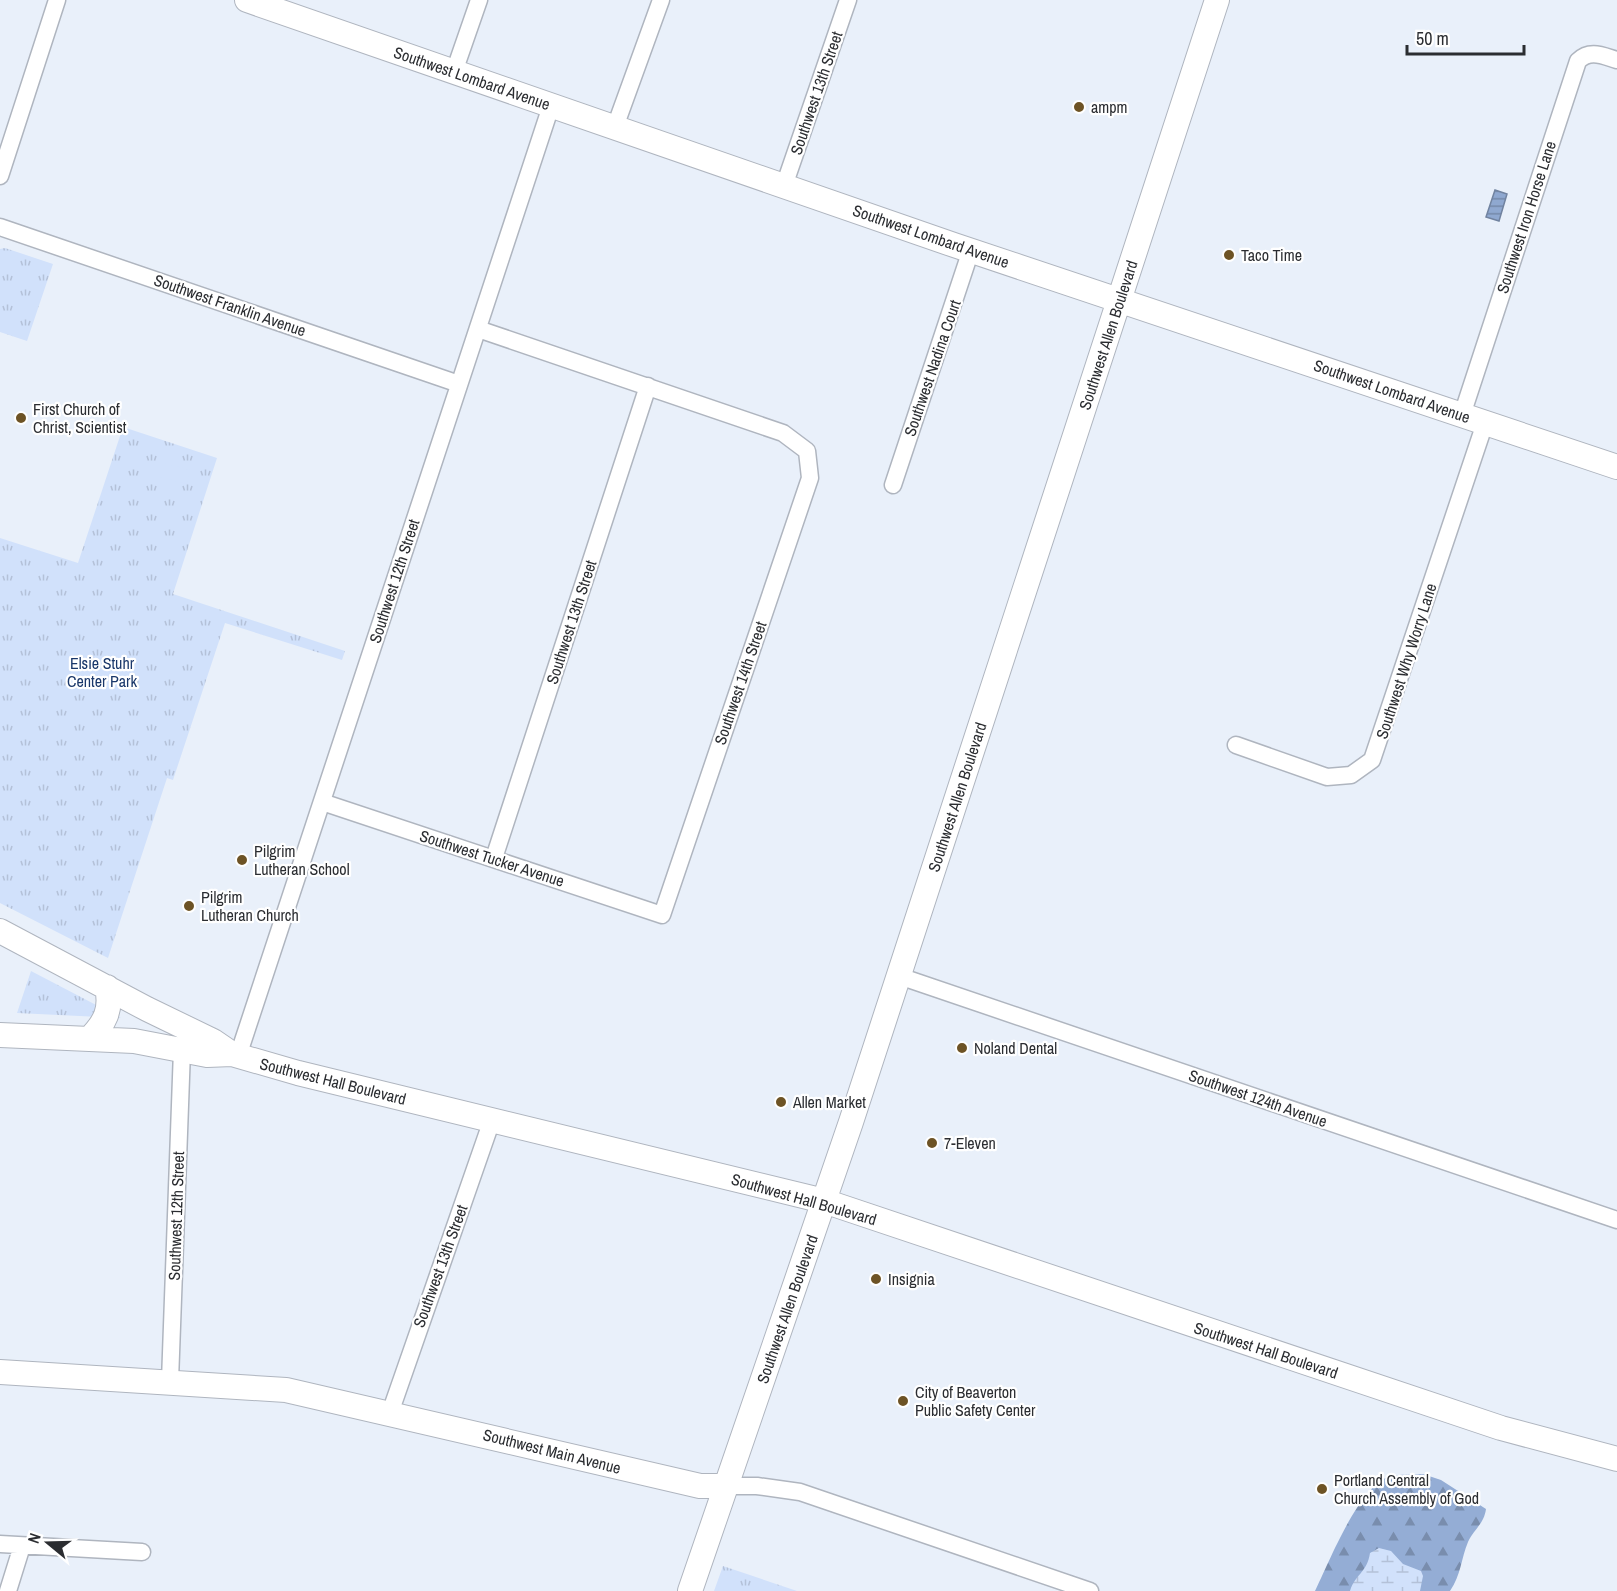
<svg xmlns="http://www.w3.org/2000/svg" width="1617" height="1591" viewBox="0 0 1617 1591" font-family="'Archivo Narrow',sans-serif">
<style>
.grass{fill:url(#grass-tufts)}
.forest{fill:url(#forest-firs)}
.wetland{fill:url(#wetland-marsh)}
.pitch{fill:#d1e1fb}
.water{fill:url(#water-rules);stroke:#7183a0;stroke-width:1.5}
.lines{fill:none;stroke-linecap:round;stroke-linejoin:round}
.street-casing{stroke:#afb5bf;stroke-width:19}
.secondary-casing{stroke:#afb5bf;stroke-width:26}
.street{stroke:#fff;stroke-width:16}
.secondary{stroke:#fff;stroke-width:24}
.poi-dot{fill:#6d5325;stroke:#fff;stroke-width:2}
.labels{text-anchor:middle;dominant-baseline:central;stroke-width:4.5;stroke-linejoin:round;paint-order:stroke}
.street-label{font-size:16px;fill:#2b2d31;stroke:#fff}
.poi-label{font-size:16px;fill:#2b2d31;stroke:#fff;text-anchor:start}
.park-label{font-size:16px;fill:#19376a;stroke:#fff}
</style>
<defs>
<pattern id="grass-tufts" width="24" height="20" patternUnits="userSpaceOnUse" patternTransform="scale(1.5)"><rect width="24" height="20" fill="#d1e1fb"/><path d="M3 7l-1-3M5 7V3M7 7l1-3M15 17l-1-3M17 17v-4M19 17l1-3" fill="none" stroke="#b4c1d8"/></pattern>
<pattern id="forest-firs" width="22" height="20" patternUnits="userSpaceOnUse" patternTransform="scale(1.5)"><rect width="22" height="20" fill="#94add5"/><path d="M5 1l3.5 6h-7zM16 11l3.5 6h-7z" fill="#798dad"/></pattern>
<pattern id="wetland-marsh" width="20" height="14" patternUnits="userSpaceOnUse" patternTransform="scale(1.5)"><rect width="20" height="14" fill="#d1e1fb"/><path d="M1 5h8M5 5V1M11 12h8M15 12V8" fill="none" stroke="#b4c1d8"/></pattern>
<pattern id="water-rules" width="6" height="5" patternUnits="userSpaceOnUse" patternTransform="scale(1.5)"><rect width="6" height="5" fill="#8fa8d0"/><path d="M0 2.5h6" fill="none" stroke="#7589a9"/></pattern>
</defs>
<rect width="100%" height="100%" fill="#e9f0fa"/>
<!-- grass -->
<path class="grass" d="M5 248 53 264 27 341 0 332V249Z
M123 427 217 458 173 594 345 651 342 660 225 623 173 780 167 778 108 958 0 903V538L78 563Z
M31 971 121 1018 17 1013Z
M723 1566 797 1591H714Z"/>
<!-- forest -->
<path class="forest" d="M1423 1474 1441 1480 1486 1509C1484 1524 1474 1529 1468 1542 1461 1559 1461 1575 1450 1591H1315C1329 1563 1359 1484 1391 1476 1401 1474 1413 1475 1423 1474Z"/>
<!-- wetland -->
<path class="wetland" d="M1379 1548 1391 1551 1403 1564 1421 1571 1423 1576 1420 1591H1350C1355 1574 1367 1573 1370 1553Z"/>
<!-- pitch -->
<path class="pitch" d="M164 463 190 470 187 484 160 477Z"/>
<!-- water -->
<path class="water" d="M1495 190 1507 194 1499 221 1486 217Z"/>
<g class="lines">
<defs>
<path id="street" d="M454 72 479 0
M615 127 661 0
M0 176 57 0
M784 186 848 0
M0 227 459 384
M1462 415 1578 61C1590 49 1603 56 1617 60
M893 485 971 250
M1236 745 1327 777 1351 775 1372 760 1485 423
M322 802 662 915 810 478 807 451 783 433 478 329
M494 858 648 386
M899 976 1617 1220
M238 1056 551 106
M170 1381 182 1050
M390 1413 492 1120
M726 1486H757L800 1492 1090 1591
M0 1544 142 1552
M8 1591 22 1546"/>
<path id="secondary" d="M247 0 954 245 1617 467
M0 931 147 1009 213 1041 232 1054 298 1073 824 1201 1501 1428 1617 1459
M0 1035 134 1041 207 1055 232 1054
M89 1039C105 1023 112 1010 107 987
M0 1372 286 1390 700 1486H726
M690 1591 851 1122 1217 0"/>
</defs>
<!-- street casing -->
<use href="#street" class="street-casing"/>
<!-- secondary casing -->
<use href="#secondary" class="secondary-casing"/>
<!-- street -->
<use href="#street" class="street"/>
<!-- secondary -->
<use href="#secondary" class="secondary"/>
</g>
<!-- markers -->
<g class="poi-dot">
<circle cx="1079" cy="107" r="6"/>
<circle cx="1229" cy="255" r="6"/>
<circle cx="21" cy="418" r="6"/>
<circle cx="242" cy="860" r="6"/>
<circle cx="189" cy="906" r="6"/>
<circle cx="962" cy="1048" r="6"/>
<circle cx="781" cy="1102" r="6"/>
<circle cx="932" cy="1143" r="6"/>
<circle cx="876" cy="1279" r="6"/>
<circle cx="903" cy="1401" r="6"/>
<circle cx="1322" cy="1489" r="6"/>
</g>
<g class="labels">
<!-- street labels -->
<g class="street-label">
<text transform="translate(472 78) rotate(19)">Southwest Lombard Avenue</text>
<text transform="translate(816 93) rotate(-71)">Southwest 13th Street</text>
<text transform="translate(1526 217) rotate(-72)">Southwest Iron Horse Lane</text>
<text transform="translate(931 236) rotate(19)">Southwest Lombard Avenue</text>
<text transform="translate(230 305) rotate(19)">Southwest Franklin Avenue</text>
<text transform="translate(1108 335) rotate(-72)">Southwest Allen Boulevard</text>
<text transform="translate(932 368) rotate(-71)">Southwest Nadina Court</text>
<text transform="translate(1392 391) rotate(19)">Southwest Lombard Avenue</text>
<text transform="translate(394 581) rotate(-72)">Southwest 12th Street</text>
<text transform="translate(571 622) rotate(-72)">Southwest 13th Street</text>
<text transform="translate(1406 661) rotate(-72)">Southwest Why Worry Lane</text>
<text transform="translate(740 683) rotate(-71)">Southwest 14th Street</text>
<text transform="translate(957 797) rotate(-72)">Southwest Allen Boulevard</text>
<text transform="translate(492 858) rotate(18)">Southwest Tucker Avenue</text>
<text transform="translate(333 1081) rotate(14)">Southwest Hall Boulevard</text>
<text transform="translate(1258 1098) rotate(19)">Southwest 124th Avenue</text>
<text transform="translate(804 1199) rotate(16)">Southwest Hall Boulevard</text>
<text transform="translate(176 1216) rotate(-88)">Southwest 12th Street</text>
<text transform="translate(440 1266) rotate(-70)">Southwest 13th Street</text>
<text transform="translate(787 1309) rotate(-71)">Southwest Allen Boulevard</text>
<text transform="translate(1266 1350) rotate(18)">Southwest Hall Boulevard</text>
<text transform="translate(552 1451) rotate(14)">Southwest Main Avenue</text>
</g>
<!-- poi labels -->
<g class="poi-label">
<text x="1091" y="107">ampm</text>
<text x="1241" y="255">Taco Time</text>
<text x="33" y="409">First Church of<tspan x="33" dy="18">Christ, Scientist</tspan></text>
<text x="254" y="851">Pilgrim<tspan x="254" dy="18">Lutheran School</tspan></text>
<text x="201" y="897">Pilgrim<tspan x="201" dy="18">Lutheran Church</tspan></text>
<text x="974" y="1048">Noland Dental</text>
<text x="793" y="1102">Allen Market</text>
<text x="944" y="1143">7-Eleven</text>
<text x="888" y="1279">Insignia</text>
<text x="915" y="1392">City of Beaverton<tspan x="915" dy="18">Public Safety Center</tspan></text>
<text x="1334" y="1480">Portland Central<tspan x="1334" dy="18">Church Assembly of God</tspan></text>
</g>
<!-- park labels -->
<g class="park-label">
<text x="102" y="663">Elsie Stuhr<tspan x="102" dy="18">Center Park</tspan></text>
</g>
</g>
<!-- north arrow -->
<g transform="translate(48 1543) rotate(289)" stroke="#ffffff" stroke-width="4.5" paint-order="stroke">
<path d="M0-4.5L10 22L0 15L-10 22Z" fill="#2b2d31"/>
<text y="-9" font-size="16" font-weight="bold" text-anchor="middle" fill="#2b2d31">N</text>
</g>
<!-- scale -->
<path d="M1407 45v9h117v-9" fill="none" stroke="#2b2d31" stroke-width="3"/>
<text x="1416" y="45" font-size="18" fill="#2b2d31" stroke="#ffffff" stroke-width="4.5" paint-order="stroke">50 m</text>
</svg>
